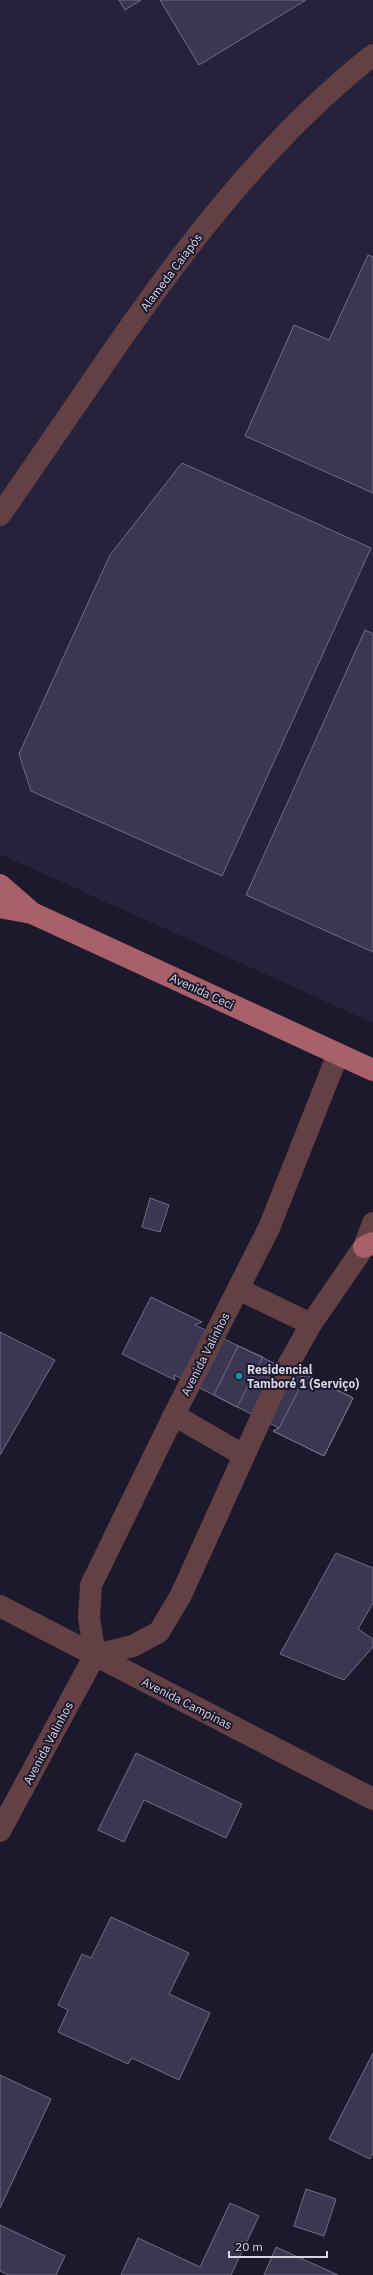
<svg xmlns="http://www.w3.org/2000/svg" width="373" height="2275" viewBox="0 0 373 2275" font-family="'IBM Plex Sans',sans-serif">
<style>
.built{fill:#27223b}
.building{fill:#3b3652;stroke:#716d86}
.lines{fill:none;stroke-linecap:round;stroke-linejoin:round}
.minor{stroke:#634043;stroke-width:22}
.major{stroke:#a8616a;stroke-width:22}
.culture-dot{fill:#0f9aa8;stroke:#1d192d;stroke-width:1.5}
.labels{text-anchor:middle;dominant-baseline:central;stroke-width:4;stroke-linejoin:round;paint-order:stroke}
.street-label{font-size:12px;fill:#d7d6e4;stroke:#1d192d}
.poi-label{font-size:12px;font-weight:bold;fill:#d7d6e4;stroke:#1d192d;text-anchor:start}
</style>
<rect width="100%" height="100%" fill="#1d192d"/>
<!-- built -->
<path class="built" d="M0 0H373V1023L0 854Z"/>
<!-- building -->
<path class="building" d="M119 0H141L125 10Z
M160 0H306L199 65Z
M368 255 373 257V493L245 436 294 325 329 340Z
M182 463 371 548 222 876 31 791 19 754 110 555Z
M365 630 373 634V952L246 895Z
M150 1198 169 1205 160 1232 142 1227Z
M151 1297 202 1322 195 1325 305 1378 303 1373 353 1398 324 1456 273 1431 279 1428 174 1375 175 1380 122 1354Z
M0 1332 55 1360 0 1455Z
M238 1346 263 1357 237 1407 214 1395Z
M303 1373 353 1398 324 1456 273 1431 279 1428 305 1378Z
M336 1553 373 1568V1603L358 1629 373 1639V1647L344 1680 280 1654Z
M136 1753 242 1804 226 1838 144 1800 124 1842 98 1830Z
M111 1917 189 1953 169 1994 210 2013 179 2080 132 2058 128 2064 58 2032 68 2010 58 2005 82 1954 91 1958Z
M373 2053V2153L370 2159 329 2139Z
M0 2075 51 2099 0 2208Z
M306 2189 336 2199 324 2236 294 2226Z
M230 2203 259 2216 231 2275H121L138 2238 200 2267Z
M0 2225 65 2256 56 2275H9L0 2271Z
M276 2247 338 2275H264Z"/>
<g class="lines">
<!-- minor -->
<path class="minor" d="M0 515C114 354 216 179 373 55
M238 1289 311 1324
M174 1415 243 1455
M0 1606 373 1799
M95 1655 133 1646 159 1632 181 1595 272 1394 311 1324 364 1247 373 1223
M0 1831 95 1655 89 1618 91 1585 174 1415 269 1228 338 1054"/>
<!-- major -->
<path class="major" d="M0 885 31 912
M0 907 32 913 373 1070
M364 1247 373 1243"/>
</g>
<!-- markers -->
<circle class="culture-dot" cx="239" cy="1376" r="4"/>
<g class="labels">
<!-- street labels -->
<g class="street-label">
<text transform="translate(171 272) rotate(-53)">Alameda Caiapós</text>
<text transform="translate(202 991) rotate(25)">Avenida Ceci</text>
<text transform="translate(205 1354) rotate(-63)">Avenida Valinhos</text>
<text transform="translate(187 1703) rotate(27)">Avenida Campinas</text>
<text transform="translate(48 1743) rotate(-62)">Avenida Valinhos</text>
</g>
<!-- poi labels -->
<g class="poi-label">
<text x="247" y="1369">Residencial<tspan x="247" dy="14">Tamboré 1 (Serviço)</tspan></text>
</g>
</g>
<!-- scale -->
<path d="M229 2251v6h98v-6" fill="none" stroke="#d7d6e4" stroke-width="2"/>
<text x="235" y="2251" font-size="12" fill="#d7d6e4" stroke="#1d192d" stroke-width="3" paint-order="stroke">20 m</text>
</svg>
